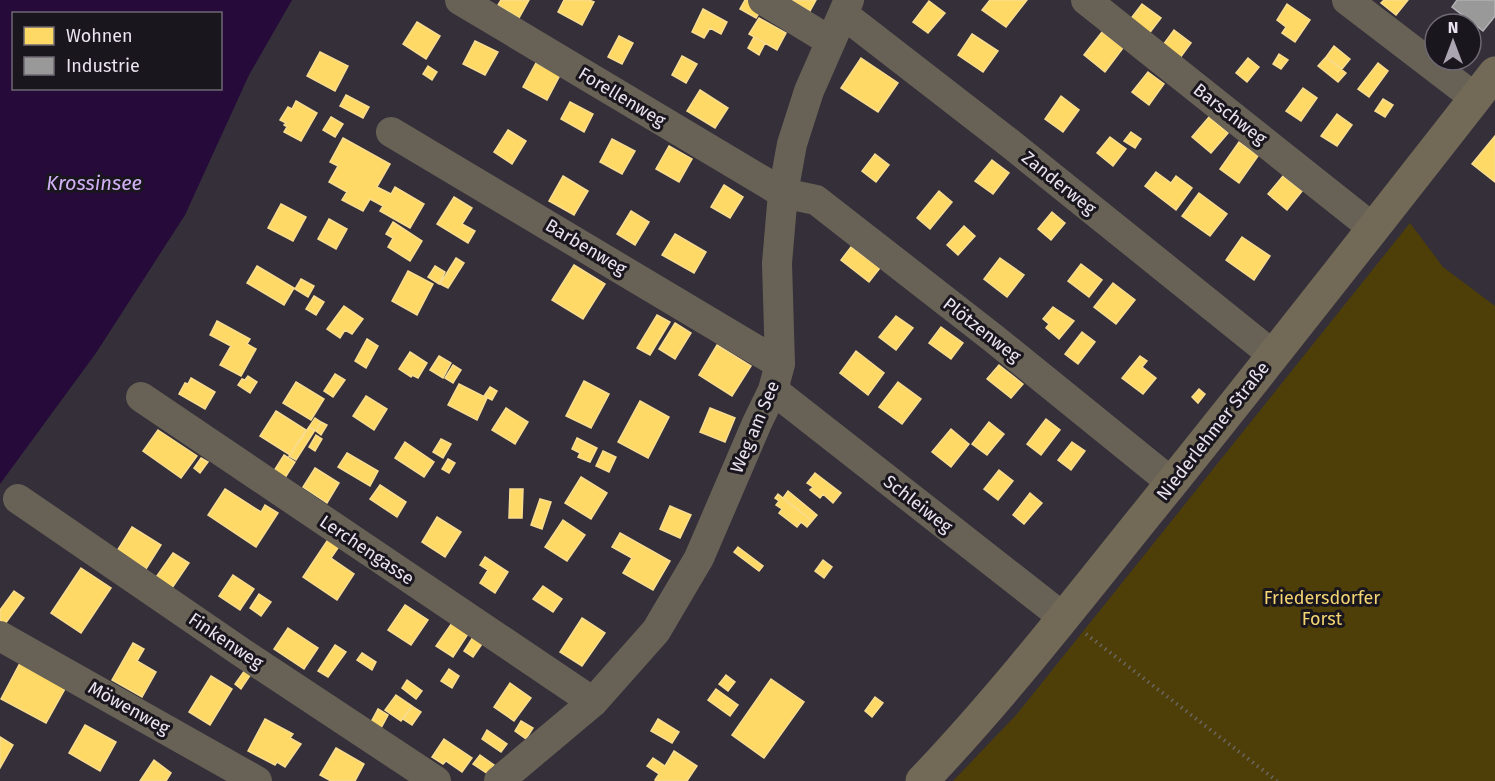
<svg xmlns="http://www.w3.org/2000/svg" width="1495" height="781" viewBox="0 0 1495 781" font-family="'Fira Sans',sans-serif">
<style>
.green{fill:#4e3f08}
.water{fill:#250a3a;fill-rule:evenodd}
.homes{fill:#ffd966;stroke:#f8dc8f;stroke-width:1.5}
.industry{fill:#999;stroke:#b1b0b3;stroke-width:1.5}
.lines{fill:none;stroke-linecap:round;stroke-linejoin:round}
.path{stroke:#6b6662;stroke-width:4;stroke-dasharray:1.5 4.5;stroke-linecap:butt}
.minor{stroke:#686256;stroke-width:30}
.major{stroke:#726a57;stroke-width:33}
.labels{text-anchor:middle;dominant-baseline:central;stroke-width:6;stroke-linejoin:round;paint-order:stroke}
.street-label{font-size:18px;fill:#e9e4f0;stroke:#1a161e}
.park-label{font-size:18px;fill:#f5d573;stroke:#1a161e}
.water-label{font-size:20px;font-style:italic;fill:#d1b1f5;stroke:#1a161e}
</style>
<rect width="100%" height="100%" fill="#342f39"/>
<!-- green -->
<path class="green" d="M1410 223 1443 267 1495 306V781H953L1017 714Z"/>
<!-- water -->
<path class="water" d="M0 0H292L249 75 185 215 96 353 0 484ZM14 14H220V88H14Z"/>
<!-- homes -->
<path class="homes" d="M501 0H529L519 18 498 5Z
M564 0H589L594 2 582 25 558 12Z
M745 0H751L763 7 756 18 740 9Z
M790 0H816L810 11Z
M990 0H1027L1006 27 982 10Z
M1384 0H1408L1396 15 1381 3Z
M929 1 945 13 928 33 913 22Z
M1142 4 1161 18 1148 35 1129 21Z
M1287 4 1310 20 1295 42 1282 33 1286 27 1277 20Z
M703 9 727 22 721 34 710 28 704 38 692 32Z
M759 18 786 33 777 50 749 34Z
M417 22 440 36 426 59 403 44Z
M1174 30 1191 43 1177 62 1160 49Z
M1102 32 1123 48 1105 72 1084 55Z
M972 34 998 51 983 72 958 55Z
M619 36 633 43 622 64 608 57Z
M754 37 765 43 759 55 748 48Z
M475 41 498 52 485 75 463 64Z
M1334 46 1350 59 1342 69 1326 57Z
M320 52 348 66 335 91 307 76Z
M1279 54 1288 60 1281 69 1273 64Z
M682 56 697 64 686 83 672 75Z
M1326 57 1346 73 1338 82 1318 66Z
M861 58 898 83 878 112 841 88Z
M1248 58 1259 67 1247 82 1236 73Z
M536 63 560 75 547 100 523 87Z
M1378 63 1388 71 1369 97 1358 89Z
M428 66 437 72 432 80 423 74Z
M1148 72 1164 84 1149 105 1132 92Z
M1303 88 1317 98 1301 121 1286 111Z
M700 90 728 108 715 128 687 111Z
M346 95 369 107 363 118 340 106Z
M1061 96 1079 110 1063 132 1045 119Z
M1383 99 1393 105 1385 117 1375 111Z
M296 101 317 113 301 141 284 132 287 127 284 125 286 123 280 120 288 107 292 109Z
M570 102 593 114 584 132 561 119Z
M1337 114 1352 125 1337 146 1321 136Z
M331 117 343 124 335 137 323 130Z
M1209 117 1228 133 1211 153 1192 137Z
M508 130 526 141 512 164 494 152Z
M1131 132 1141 139 1135 148 1124 141Z
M1495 136V182L1472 164Z
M1110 137 1126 149 1113 166 1097 153Z
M343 138 390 164 377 187 391 194 395 187 424 204 410 228 380 211 383 206 370 199 363 211 342 200 347 192 329 182 338 166 330 162Z
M612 139 635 151 622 174 600 162Z
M1239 142 1258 156 1239 183 1220 169Z
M669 146 692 159 679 182 656 169Z
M875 154 889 165 876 182 862 171Z
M992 160 1009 173 993 194 975 181Z
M1156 172 1171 183 1176 176 1192 188 1176 210 1145 186Z
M563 176 588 191 574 215 549 201Z
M1283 176 1302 191 1287 210 1268 194Z
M724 185 743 197 730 218 711 207Z
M939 191 952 202 930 229 917 218Z
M1199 193 1227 214 1210 236 1182 216Z
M454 197 472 208 462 224 475 231 468 243 437 224Z
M281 204 306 217 293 241 268 228Z
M631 211 649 222 635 245 617 234Z
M1052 212 1065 223 1051 240 1038 229Z
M329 219 347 229 336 249 318 239Z
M393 222 422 241 410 261 388 247 393 238 386 234Z
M964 226 975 236 958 255 947 245Z
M675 234 706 252 694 273 662 255Z
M1242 237 1270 256 1254 280 1226 260Z
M851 247 880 268 869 282 841 260Z
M456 258 464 263 448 288 440 284Z
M1000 258 1024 275 1007 297 984 279Z
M1081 264 1102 280 1089 297 1068 281Z
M574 265 605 284 583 319 552 300Z
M257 266 294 288 284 305 247 283Z
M435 266 445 272 439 284 428 277Z
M408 271 433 284 417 315 392 301Z
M301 279 314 286 308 297 295 289Z
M1113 283 1135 300 1116 324 1094 307Z
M314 296 324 302 316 315 306 309Z
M344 306 363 319 352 334 345 330 340 338 327 329Z
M1053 307 1074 321 1059 339 1046 328 1049 324 1043 319Z
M657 315 670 322 650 355 637 348Z
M896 316 913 328 896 350 879 337Z
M217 321 250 339 247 344 256 349 241 376 220 365 231 346 210 335Z
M675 323 691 333 675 359 659 349Z
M941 327 963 343 951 359 929 343Z
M1082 332 1095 342 1078 364 1065 354Z
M367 339 378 346 366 368 355 361Z
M717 345 751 366 732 396 699 375Z
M856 351 884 373 868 395 840 373Z
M410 352 427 363 418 378 412 375 411 377 399 369Z
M439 356 451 363 443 378 430 370Z
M1140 356 1147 361 1142 367 1156 378 1143 394 1122 378Z
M453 365 461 370 453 383 445 378Z
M999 365 1023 384 1011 398 987 379Z
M335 374 345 380 333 397 324 391Z
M248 376 257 382 250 393 238 385 242 379 245 380Z
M191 378 215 392 205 409 179 394 185 383 188 384Z
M584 381 609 394 591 428 566 416Z
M296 382 324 399 311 420 283 403Z
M898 382 921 399 902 424 879 407Z
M459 384 487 398 477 420 448 405Z
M490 387 497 391 492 400 484 396Z
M1199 389 1205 394 1198 403 1192 397Z
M366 396 387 409 374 430 353 416Z
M640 401 669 417 648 458 618 442Z
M506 408 528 422 515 444 492 430Z
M710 408 735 418 725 442 700 432Z
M276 411 306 430 290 455 260 436Z
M315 418 321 422 316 431 309 427Z
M1046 419 1060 430 1041 455 1027 444Z
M321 422 327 425 321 435 316 431Z
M989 422 1004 434 987 455 972 444Z
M309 427 315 430 296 460 289 456Z
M951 429 969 444 951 467 932 452Z
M158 430 197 456 181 478 143 451Z
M316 435 322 439 315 451 309 447Z
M577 438 597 448 590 462 578 457 580 453 572 449Z
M441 439 451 444 443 458 433 452Z
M405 442 434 462 424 477 395 458Z
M1072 442 1085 451 1071 470 1058 460Z
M603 451 616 457 609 472 596 466Z
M347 453 378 471 370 486 338 467Z
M284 455 295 462 283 481 272 474Z
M201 458 208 462 200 473 194 468Z
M448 459 455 463 449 473 442 469Z
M315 468 339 483 327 503 303 487Z
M999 470 1013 481 998 500 984 489Z
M815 473 841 493 833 503 823 494 820 498 810 490 813 487 807 483Z
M581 477 607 493 591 519 565 503Z
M380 485 406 502 397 517 370 499Z
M225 489 261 512 265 505 278 513 256 547 208 515Z
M510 489H523L522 518H509Z
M788 491 817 515 812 521 783 498Z
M1030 493 1042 503 1024 524 1013 515Z
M778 494 812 521 807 527 801 522 797 527 779 513 782 509 776 505 779 501 775 498Z
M540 499 551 502 542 529 531 525Z
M670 506 691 515 680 538 660 529Z
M437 517 461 532 445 557 422 542Z
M563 520 585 535 567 561 545 547Z
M132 527 161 545 146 569 117 551Z
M620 533 670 561 653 590 623 573 632 558 612 547Z
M329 538 340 545 331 558 354 574 337 600 303 577Z
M738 547 763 566 759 571 734 552Z
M173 553 189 563 170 591 154 580Z
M485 557 508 572 495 593 480 583 488 570 480 565Z
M823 560 832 567 824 578 815 571Z
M81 568 111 588 81 633 51 613Z
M233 575 254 589 240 610 219 596Z
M543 586 562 599 553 612 533 599Z
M14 591 24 598 5 624 0 620V610Z
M259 594 271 602 261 616 250 608Z
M405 605 428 620 411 645 388 630Z
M582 618 605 633 582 666 560 652Z
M452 623 468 634 453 657 436 646Z
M288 628 318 648 304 669 274 649Z
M473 637 482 644 473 657 464 651Z
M133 643 144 649 137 661 156 672 142 697 112 680Z
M335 645 346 652 328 677 318 671Z
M362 653 376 662 372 670 357 660Z
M20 663 66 687 46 723 1 699Z
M449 669 459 676 452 688 441 681Z
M245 670 251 674 241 689 235 684Z
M726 675 735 682 728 691 719 684Z
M211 676 232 689 210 725 189 712Z
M771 679 804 702 764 758 732 735Z
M407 680 422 691 416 699 402 688Z
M510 683 531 698 514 721 494 707Z
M716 689 738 705 730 716 708 700Z
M396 695 412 706 401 721 385 710Z
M875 697 883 703 872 717 865 711Z
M412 706 421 712 412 725 403 719Z
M378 709 388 715 380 730 370 724Z
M265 719 293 734 290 738 301 744 285 767 277 762 275 765 248 751Z
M658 719 679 732 672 743 651 731Z
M521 721 533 728 526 739 515 731Z
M85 725 116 742 100 771 69 753Z
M487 730 507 744 501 752 482 739Z
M0 737 13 745 0 768Z
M444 739 472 758 462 772 446 761 443 764 432 757Z
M336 748 364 764 355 781H331L320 775Z
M674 751 697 766 687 781H657L655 780 659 774 647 766 653 758 665 766Z
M480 755 494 765 488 774 473 764Z
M154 760 171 773 166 781H140Z"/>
<!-- industry -->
<path class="industry" d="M1457 0H1495V16L1483 31 1452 7Z"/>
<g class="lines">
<!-- path -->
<path class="path" d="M1086 634 1277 781"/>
<!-- minor -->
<path class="minor" d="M460 0 783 193 816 200 993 338 1172 483
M763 0 830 41
M1086 0 1374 229
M1347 0 1475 98
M843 14 1012 145 1273 355
M391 132 780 364
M773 390 1064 618
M141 397 593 702
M18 499 244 654 436 781
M0 636 257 781
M499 781 593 702 656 631 699 558 757 423 773 390 780 364 777 263 783 193 792 144 809 91 849 0"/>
<!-- major -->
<path class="major" d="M922 781C1003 696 1075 603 1149 511 1266 366 1380 220 1495 73"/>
</g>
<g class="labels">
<!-- street labels -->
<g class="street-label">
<text transform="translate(622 97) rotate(31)">Forellenweg</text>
<text transform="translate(1230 114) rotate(38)">Barschweg</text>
<text transform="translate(1059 183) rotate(39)">Zanderweg</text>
<text transform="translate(586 247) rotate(31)">Barbenweg</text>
<text transform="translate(982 330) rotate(38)">Plötzenweg</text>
<text transform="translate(755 427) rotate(-67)">Weg am See</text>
<text transform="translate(1213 431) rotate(-52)">Niederlehmer Straße</text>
<text transform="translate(918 504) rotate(38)">Schleiweg</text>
<text transform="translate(367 550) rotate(34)">Lerchengasse</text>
<text transform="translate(226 641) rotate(34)">Finkenweg</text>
<text transform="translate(129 708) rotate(29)">Möwenweg</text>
</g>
<!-- park labels -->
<g class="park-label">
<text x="1322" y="598">Friedersdorfer<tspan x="1322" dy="21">Forst</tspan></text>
</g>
<!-- water labels -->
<g class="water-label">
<text x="94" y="183">Krossinsee</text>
</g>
</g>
<!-- legend -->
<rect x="12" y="12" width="210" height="78" fill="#1a161e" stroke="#6d6872" stroke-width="1.5"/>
<rect x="24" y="27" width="30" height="18" fill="#ffd966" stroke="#6d6872" stroke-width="1.5"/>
<text x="66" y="42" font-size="18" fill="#e9e4f0">Wohnen</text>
<rect x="24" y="57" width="30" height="18" fill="#999999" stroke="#6d6872" stroke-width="1.5"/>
<text x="66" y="72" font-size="18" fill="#e9e4f0">Industrie</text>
<!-- north arrow -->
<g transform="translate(1453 42)"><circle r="28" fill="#1a161e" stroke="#6d6872" stroke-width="1.5"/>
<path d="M0-4.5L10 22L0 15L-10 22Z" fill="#aaa5b0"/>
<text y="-9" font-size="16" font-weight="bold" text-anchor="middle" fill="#e9e4f0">N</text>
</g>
</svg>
